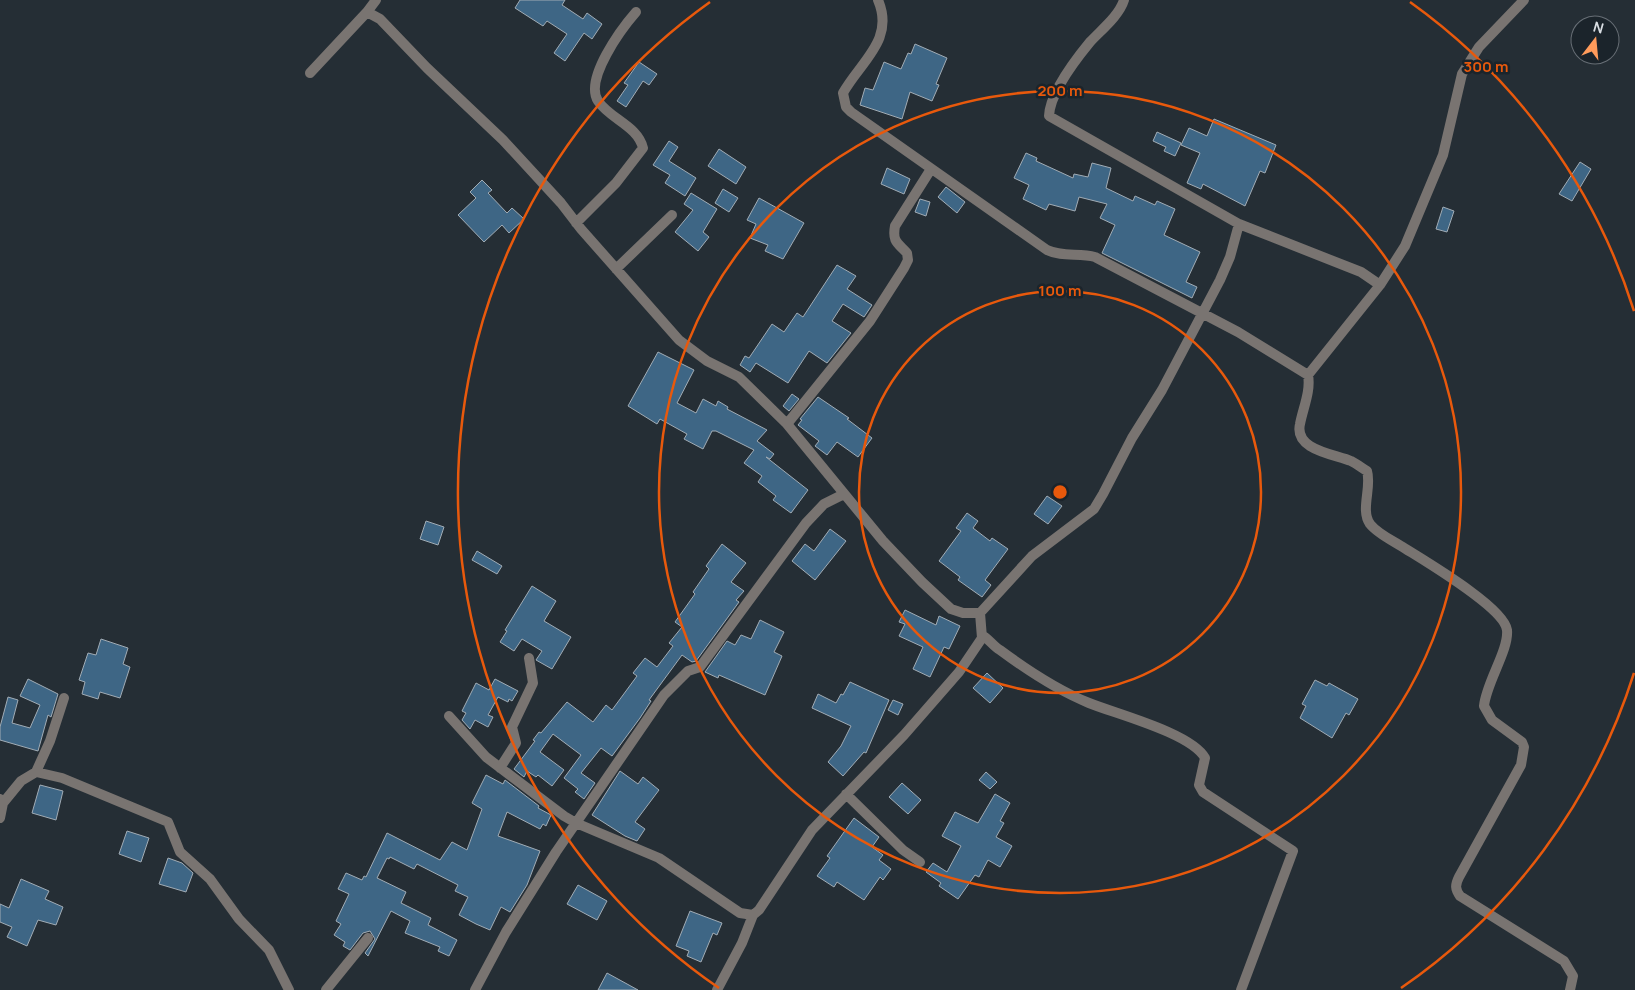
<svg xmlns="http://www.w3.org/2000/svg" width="1635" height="990" viewBox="0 0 1635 990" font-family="Manrope,sans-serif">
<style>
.building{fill:#3e6685;stroke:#a1acb5}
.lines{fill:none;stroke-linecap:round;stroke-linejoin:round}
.street{stroke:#797471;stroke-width:10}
.ring{fill:none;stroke:#e8590c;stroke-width:2.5}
.centre{fill:#e8590c;stroke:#1b242b;stroke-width:2.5}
.ring-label{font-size:15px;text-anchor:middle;font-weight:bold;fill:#e8590c;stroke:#1b242b;stroke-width:5;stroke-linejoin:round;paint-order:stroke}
</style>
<rect width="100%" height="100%" fill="#252e35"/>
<!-- building -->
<path class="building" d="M520 0H565L562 5 583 19 587 13 602 24 592 39 584 33 565 61 554 53 567 34 547 21 543 26 515 8Z
M915 44 947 58 936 84 939 85 932 101 910 92 902 119 860 105 865 88 873 90 884 62 901 69 908 53 911 54Z
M639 62 657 74 649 85 643 81 626 107 617 101 628 85 624 83Z
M1214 119 1276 145 1265 173 1260 171 1245 206 1203 184 1201 189 1187 183 1200 153 1181 145 1189 128 1207 136Z
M1157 132 1181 143 1175 156 1164 151 1166 147 1153 141Z
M669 141 678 147 669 161 696 178 685 196 665 183 670 175 653 165Z
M719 149 746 167 736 184 708 166Z
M1026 153 1037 158 1036 161 1073 178 1074 174 1088 177 1092 163 1111 168 1106 188 1133 201 1135 196 1155 205 1157 201 1175 209 1164 235 1200 252 1186 282 1197 287 1192 298 1102 253 1115 225 1100 218 1107 204 1079 197 1075 211 1049 204 1046 210 1023 199 1029 185 1014 178Z
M1580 162 1591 169 1572 201 1559 194Z
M887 168 910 179 904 194 881 184Z
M482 180 492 190 488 193 507 213 512 208 524 219 509 233 502 225 484 242 458 215 476 198 470 192Z
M946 187 965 202 957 213 938 197Z
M723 189 738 198 729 212 715 203Z
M691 193 717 209 703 232 709 237 698 251 675 232 693 210 684 204Z
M759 198 804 223 783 259 765 251 768 245 750 238 756 224 747 220Z
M920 199 930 202 926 216 915 212Z
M1443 207 1454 211 1447 232 1436 229Z
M837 265 856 276 847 289 872 305 864 317 843 304 832 321 851 333 827 363 809 351 788 383 756 363 750 372 740 365 745 356 749 358 772 324 784 332 797 313 803 317Z
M658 352 694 370 677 403 696 413 703 399 716 406 718 401 728 407 727 409 767 430 757 441 774 454 770 459 766 457 808 490 791 513 773 500 776 496 758 482 762 476 744 463 754 450 716 431H712L703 449 684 439 687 434 660 419 657 424 628 406Z
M792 394 799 399 789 411 783 406Z
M818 397 849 418 847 419 872 438 858 457 837 442 827 455 815 446 819 441 798 425 802 420 800 419Z
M1047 496 1062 506 1048 524 1034 514Z
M967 513 978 521 973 528 990 541 992 538 1008 549 985 580 991 585 982 597 958 580 960 577 939 561 961 531 956 528Z
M426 521 444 527 438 545 420 539Z
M830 529 846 541 815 580 792 561 805 544 814 551Z
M722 544 746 563 731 582 744 591 736 600 739 602 696 661 692 662 682 655 649 700 651 701 640 718 612 756 601 748 581 773 595 783 584 799 575 792 578 789 564 778 581 755 553 734 540 752 564 770 552 786 538 775 536 777 527 771 524 777 514 769 535 741 533 740 539 732 541 733 567 702 593 722 606 705 612 710 637 676 633 673 645 658 657 667 673 646 669 643 682 627 675 622 695 594 693 592 709 569 706 566Z
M477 551 502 566 497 574 472 560Z
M532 586 556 601 544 621 571 637 552 669 536 660 542 651 522 639 514 651 500 642 507 631 505 630Z
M905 610 936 625 939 616 960 626 949 649 944 647 930 677 913 669 923 647 899 636 905 624 899 622Z
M760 620 784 632 774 652 782 656 765 695 719 675 718 678 705 672 727 641 735 645 741 635 751 639Z
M101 639 128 648 123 664 130 667 120 698 100 692 98 699 82 694 85 682 79 680 88 653 96 655Z
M987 673 1003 688 990 703 973 688Z
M28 679 58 694 51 717 48 715 38 751 0 740V727L8 697 18 700 12 723 30 728 40 705 20 696Z
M495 679 518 691 512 701 509 699 508 702 498 697 488 715 493 717 488 727 475 720 470 729 462 720 466 713 462 711 476 683 489 690Z
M1315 680 1327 686 1329 683 1358 699 1349 715 1346 713 1332 738 1300 718 1306 706 1302 704Z
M850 682 889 700 866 753 864 752 843 776 828 762 841 746 851 726 812 708 818 694 836 703 841 694 843 695Z
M893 700 903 704 898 715 888 710Z
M620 771 638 784 643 777 659 790 635 822 645 829 637 841 625 836 592 815Z
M986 772 997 782 990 789 979 780Z
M486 775 503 784 505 780 539 806 538 808 551 815 546 826 543 824 540 829 507 812 498 836 540 851 527 885 510 912 501 907 490 930 476 924 459 915 468 897 455 891 458 885 417 864 414 869 390 857 389 859 387 858 377 878 406 892 401 903 431 918 428 925 457 940 449 956 438 951 440 947 405 933 410 921 391 911 368 956 365 953 375 939 370 931 363 933 350 950 343 946 345 942 334 935 341 924 336 921 349 894 338 889 346 873 362 880 364 876 366 877 387 833 440 860 452 842 467 850 482 809 472 803Z
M902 783 921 800 908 814 889 797Z
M40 785 63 791 56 820 32 813Z
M995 794 1010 803 1000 821 1004 823 996 837 1012 846 1000 867 988 860 979 877 975 875 958 899 939 886 941 883 926 872 933 863 947 872 961 846 942 836 955 812 978 823Z
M854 818 879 837 872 847 883 855 879 860 891 869 883 880 880 877 864 900 837 882 834 887 817 876 830 858 827 856Z
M127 831 149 838 141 862 119 854Z
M168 858 182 863 193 873 186 892 159 884Z
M21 879 49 891 45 899 63 907 56 925 38 920 27 946 7 937 12 927 0 922V904L9 908Z
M578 885 607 901 597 920 567 904Z
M690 911 722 923 717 935 713 933 701 962 687 956 689 951 676 946Z
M607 973 638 990H598Z"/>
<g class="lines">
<!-- street -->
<path class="street" d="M878 0C895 40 861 61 843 93L846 107 851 112 1047 250C1061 257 1079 253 1095 257L1238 332 1308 375 1380 285 1405 246 1443 155 1462 74 1479 47 1524 0
M367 12 376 0
M310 73 367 12 380 19 427 68 503 140 561 203 581 229 679 340 707 361 739 377 787 424 883 541 922 582 951 609 963 613H980L1032 556 1094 509 1103 494 1132 438 1162 390 1220 280 1230 257 1239 224 1049 116C1050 93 1076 59 1090 42 1101 30 1119 16 1124 0
M576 223 616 183 643 148C638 126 610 119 598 101 584 79 622 28 636 12
M1239 224 1361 272 1380 285
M616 269 672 215
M1308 375C1311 391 1303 408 1300 424 1294 450 1334 454 1351 461 1357 464 1362 468 1367 471 1372 487 1360 510 1370 524 1377 533 1391 540 1401 546 1423 560 1504 607 1507 630 1509 650 1486 683 1484 706L1492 720 1522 742 1524 747 1521 765 1459 877C1455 885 1455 889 1460 896L1564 961 1573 976 1570 990
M787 424 870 321 904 268 908 260 907 253C898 243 892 242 895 226L931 169
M982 635C989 639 993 646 1000 650 1027 670 1057 690 1089 703 1116 714 1191 733 1205 758L1199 785 1203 792 1293 851 1241 990
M449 716 486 757 564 816 576 823 659 858 740 913 753 915 759 910 812 830 904 735 959 672 982 638 980 613
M500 768 516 743 512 727 533 683 529 658
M36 772 62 778 168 822 180 852 210 879 239 919 269 950 289 990
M846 794 903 850 920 862
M0 799 3 803 0 818
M3 803 21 781 36 772 50 741 64 698
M326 990 368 938
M475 990 506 932 556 852 664 695 688 671 700 667 806 523 824 504 844 494
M717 990 742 943 753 915"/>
</g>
<!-- distance rings -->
<g class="ring">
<circle cx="1060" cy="492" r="201"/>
<circle cx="1060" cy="492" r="401"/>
<path d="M1634 673A602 602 0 0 1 1401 988M719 988A602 602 0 0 1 710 2M1410 2A602 602 0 0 1 1634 311"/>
</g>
<circle cx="1060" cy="492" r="8" class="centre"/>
<g class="ring-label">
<text x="1486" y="72">300 m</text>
<text x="1060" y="96">200 m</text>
<text x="1060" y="296">100 m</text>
</g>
<!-- north arrow -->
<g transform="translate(1595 40) rotate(16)"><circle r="24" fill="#1b242b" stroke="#676e75"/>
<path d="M0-4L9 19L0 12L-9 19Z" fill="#ff9b5b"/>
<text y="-8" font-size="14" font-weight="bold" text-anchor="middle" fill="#d9dee3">N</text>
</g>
</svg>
